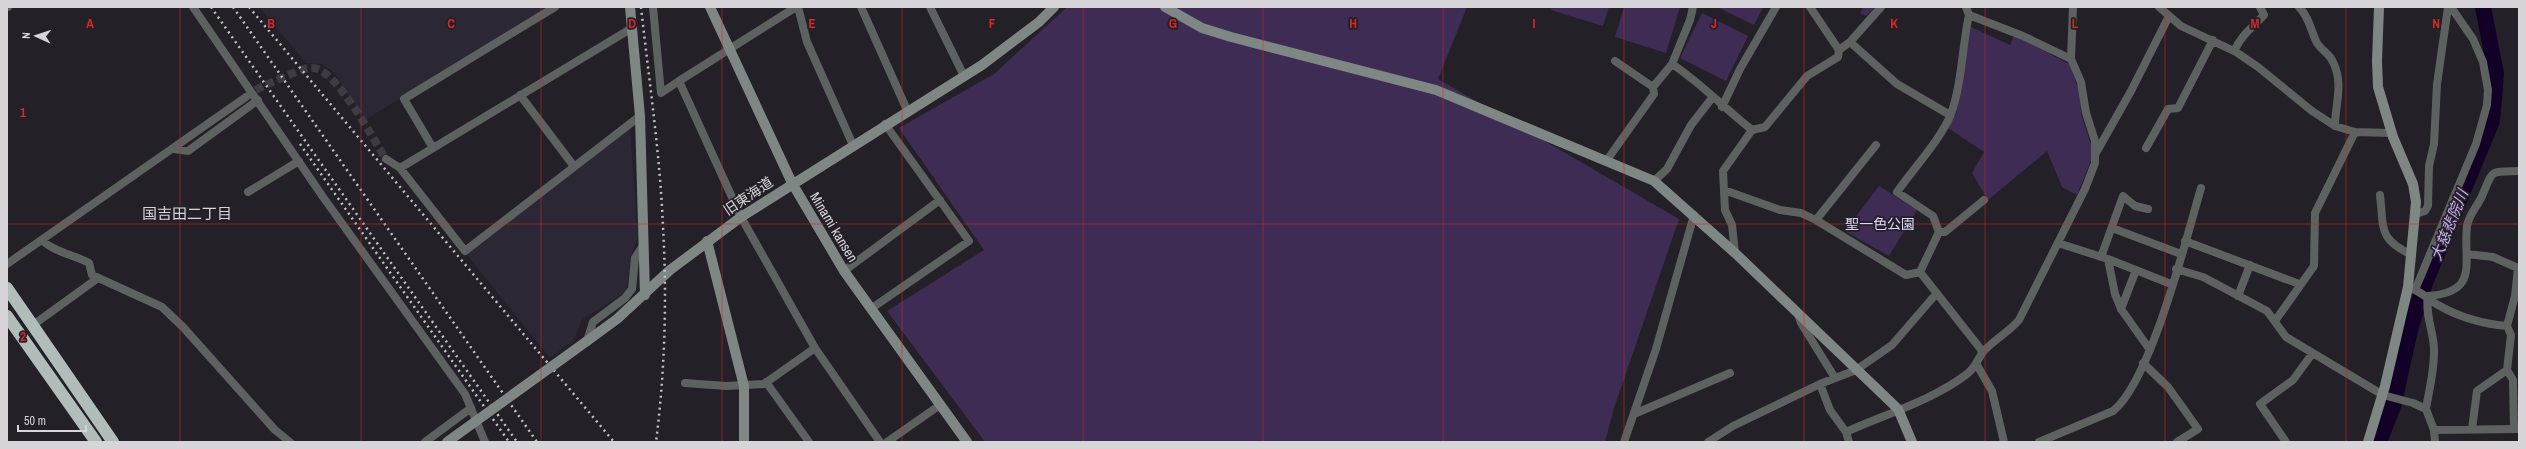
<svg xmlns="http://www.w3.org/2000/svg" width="2526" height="449" viewBox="0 0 2526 449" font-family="'Archivo Narrow','Noto Sans JP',sans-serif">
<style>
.built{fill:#2c2734}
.green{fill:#3e2c55}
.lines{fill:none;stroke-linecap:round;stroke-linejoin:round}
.river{stroke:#130027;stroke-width:16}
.street-tunnel{stroke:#3e3b42;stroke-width:8;stroke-dasharray:8 4;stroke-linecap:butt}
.street{stroke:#5d6260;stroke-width:8}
.secondary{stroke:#7f8784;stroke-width:10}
.highway{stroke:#b1bdb9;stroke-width:12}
.rail{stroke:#c4c2c7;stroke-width:2.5;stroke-dasharray:2 4;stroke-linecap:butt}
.secondary-bridge{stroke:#7f8784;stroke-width:10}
.grid{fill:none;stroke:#d62828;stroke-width:1;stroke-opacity:0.55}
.labels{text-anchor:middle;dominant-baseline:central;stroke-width:3.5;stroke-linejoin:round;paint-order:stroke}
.street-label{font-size:14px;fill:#d7d5da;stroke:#232027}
.park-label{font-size:14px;fill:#e4d6fb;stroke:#232027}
.neighbourhood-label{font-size:15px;fill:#d7d5da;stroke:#232027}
.water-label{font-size:15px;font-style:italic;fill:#ccaff7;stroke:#232027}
.grid-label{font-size:13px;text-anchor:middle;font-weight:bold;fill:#d62828;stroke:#232027;stroke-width:3.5;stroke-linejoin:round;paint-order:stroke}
</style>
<rect width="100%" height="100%" fill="#232027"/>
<!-- built -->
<path class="built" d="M259 7H549L365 120 334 73 322 64 306 63Z
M630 126 638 237 631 257 626 292 582 320 573 341 550 358 467 255Z"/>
<!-- green -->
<path class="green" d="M1067 7H1467L1438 79 1679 219 1614 408 1605 442H985L887 311 984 250 899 128 994 74Z
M1552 7H1609L1603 26 1551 10Z
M1624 7H1680L1666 53 1615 37Z
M1717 7H1763L1754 25Z
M1863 7H1875L1866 16 1860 13Z
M1702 13 1748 36 1726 81 1680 58Z
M1971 27 2010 45 2014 35 2069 64 2080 92 2081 114 2091 145 2092 158 2077 195 2062 187 2047 151 1988 200 1972 173 1984 152 1948 128 1956 114Z
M1879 186 1917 210 1889 256 1845 231Z"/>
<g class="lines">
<!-- river -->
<path class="river" d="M2379 442 2393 406 2411 326 2425 283 2492 121 2496 74 2483 7"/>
<!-- street-tunnel -->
<path class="street-tunnel" d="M246 97C258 87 270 83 284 77 293 74 303 67 313 68 336 69 373 139 386 159"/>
<!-- street -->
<path class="street" d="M7 7H8
M193 7 323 197 465 394 485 442
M653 7 661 93 679 81
M796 7 679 81 741 217 815 348 880 442
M798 7 807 42 853 145
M861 7 907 110
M930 7 964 76
M2159 7 2181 26 2236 52 2258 67 2312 111 2335 126 2355 132 2391 133
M2299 7C2309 17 2311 31 2317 43 2322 51 2330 54 2333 62 2344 84 2335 104 2335 126
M1969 15 2023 36 2071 59
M1850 42 1897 84 1950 115
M1839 50 1850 42 1881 7
M2234 51C2243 33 2251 29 2264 15L2260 7
M1615 61 1653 87
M1672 64 1690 20 1693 7
M520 95 573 165
M1722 107 1740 69 1776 7
M433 148 404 99 555 7
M2146 148 2168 109 2178 108 2213 40
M174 149 188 151 258 100
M2096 153 2131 91 2169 16
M386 159 400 168 632 28
M1607 160 1654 94 1653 87 1672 64C1701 83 1725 109 1752 130
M400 168 465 251 640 116
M1654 181 1667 169 1691 125 1712 98
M1724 190 1780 210 1801 213 1816 220 1906 275 1920 272 1939 232 1933 216 1897 192C1913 169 1941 139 1951 114 1962 83 1962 47 1969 15L1966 7
M248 192 299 161
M2380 195C2384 229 2378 239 2412 255
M2416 214 2425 211 2428 206 2429 166 2434 144 2437 84 2448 7
M1816 220 1876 145
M2112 228 2181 254
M1939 232H1945L1984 200
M42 240C54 252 74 255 89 263L92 275 162 307 183 327 275 430 290 442
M2185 241 2299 284
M2058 243 2108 259 2171 284
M1735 253 1732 225 1725 210 1723 171 1752 130 1765 127 1807 76 1838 57 1839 50 1810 7
M2467 254 2493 257 2518 268 2515 296 2507 326 2511 335 2507 370 2477 391 2472 429
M2101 257 2123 196 2135 206 2148 209
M2108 259 2115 294 2121 309 2150 350
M7 264 246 97
M2176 269 2203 277 2267 311 2286 337 2383 395 2413 403 2426 409 2434 430 2435 442
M844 271 940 200
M1920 272 1983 352
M2408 287 2415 290 2476 144 2487 105 2488 90 2483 62 2473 39 2451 7
M2415 290C2424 294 2430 301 2438 305 2459 317 2483 324 2507 326
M2238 296 2250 265
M2428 296C2480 292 2463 263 2467 226 2469 214 2477 207 2482 196 2494 169 2488 172 2519 171
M872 308 969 241 885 124
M2121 309 2136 270
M1798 314 1801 323 1835 378
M2275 321 2314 266 2315 213 2355 132
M33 325 98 278
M587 341 593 322 625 298 632 289 635 258 644 244
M2143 363 2168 387 2198 429 2177 442
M1977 365 1992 391 2004 442
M2507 370 2513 380 2514 429
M766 382 809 442
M685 383 726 386 764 384 815 348
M1820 384 1830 410 1846 432 1849 442
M2426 409C2429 390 2435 368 2434 348 2433 330 2425 314 2428 296
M1634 414 1730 373
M2434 430 2519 429
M1846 432C1886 414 1933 400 1967 374 1976 367 1977 360 1983 352 1992 341 2009 332 2019 320L2085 189 2095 163V141L2086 113 2081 82 2071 59 2073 7
M425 442 471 408
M887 442 940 405
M1624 442 1656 349 1694 215
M1708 442 1733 426 1820 384 1856 370 1892 345 1936 294
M2039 442 2113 411C2151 381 2186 239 2201 188
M2286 442 2260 404 2293 380 2312 354"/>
<!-- secondary -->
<path class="secondary" d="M630 7 640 116 645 295
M710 7 792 183 844 271 967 442
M1165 7 1202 28 1231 37 1436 90 1654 181 1735 253 1898 409 1912 442
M707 241 744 386V442
M587 341 617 319 670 270 741 217 982 65 1039 22 1054 7
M2368 442 2385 386 2408 287 2416 202 2413 184 2393 137 2378 87 2377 61 2379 7"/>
<!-- highway -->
<path class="highway" d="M7 288 113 442
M7 316 96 442"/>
<!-- rail -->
<path class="rail" d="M211 7 517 442
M233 7 537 442
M249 7 614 442
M641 7C649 80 660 154 663 227 667 298 665 371 656 442
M300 144 509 442"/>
<!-- secondary-bridge -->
<path class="secondary-bridge" d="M447 442 587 341"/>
</g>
<!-- grid -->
<path class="grid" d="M180 7V442M361 7V442M541 7V442M722 7V442M902 7V442M1083 7V442M1263 7V442M1443 7V442M1624 7V442M1804 7V442M1985 7V442M2165 7V442M2346 7V442M7 224H2519"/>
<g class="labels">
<!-- street labels -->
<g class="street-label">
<text transform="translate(748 196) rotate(-34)">旧東海道</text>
<text transform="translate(834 227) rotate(59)">Minami kansen</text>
</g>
<!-- park labels -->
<g class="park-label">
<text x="1880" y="224">聖一色公園</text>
</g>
<!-- neighbourhood labels -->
<g class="neighbourhood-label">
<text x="187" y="213">国吉田二丁目</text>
</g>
<!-- water labels -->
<g class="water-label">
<text transform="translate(2449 225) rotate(-68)">大慈悲院川</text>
</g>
</g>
<g class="grid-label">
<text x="90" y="28">A</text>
<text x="271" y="28">B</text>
<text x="451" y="28">C</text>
<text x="632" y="28">D</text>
<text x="812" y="28">E</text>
<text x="992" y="28">F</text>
<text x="1173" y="28">G</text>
<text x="1353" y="28">H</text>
<text x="1534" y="28">I</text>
<text x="1714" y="28">J</text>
<text x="1894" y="28">K</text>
<text x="2075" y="28">L</text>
<text x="2255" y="28">M</text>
<text x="2436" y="28">N</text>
<text x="23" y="117">1</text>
<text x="23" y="341">2</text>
</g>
<!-- border -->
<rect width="2526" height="449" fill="none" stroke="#d7d5da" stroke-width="16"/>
<!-- north arrow -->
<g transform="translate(36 36) rotate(273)" stroke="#232027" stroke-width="3" paint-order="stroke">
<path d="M0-3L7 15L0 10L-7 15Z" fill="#d7d5da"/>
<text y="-6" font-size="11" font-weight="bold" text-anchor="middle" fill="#d7d5da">N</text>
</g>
<!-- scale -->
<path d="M18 425v6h68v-6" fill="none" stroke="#d7d5da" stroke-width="2"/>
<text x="24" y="425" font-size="12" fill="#d7d5da" stroke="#232027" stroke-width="3" paint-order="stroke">50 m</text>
</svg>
